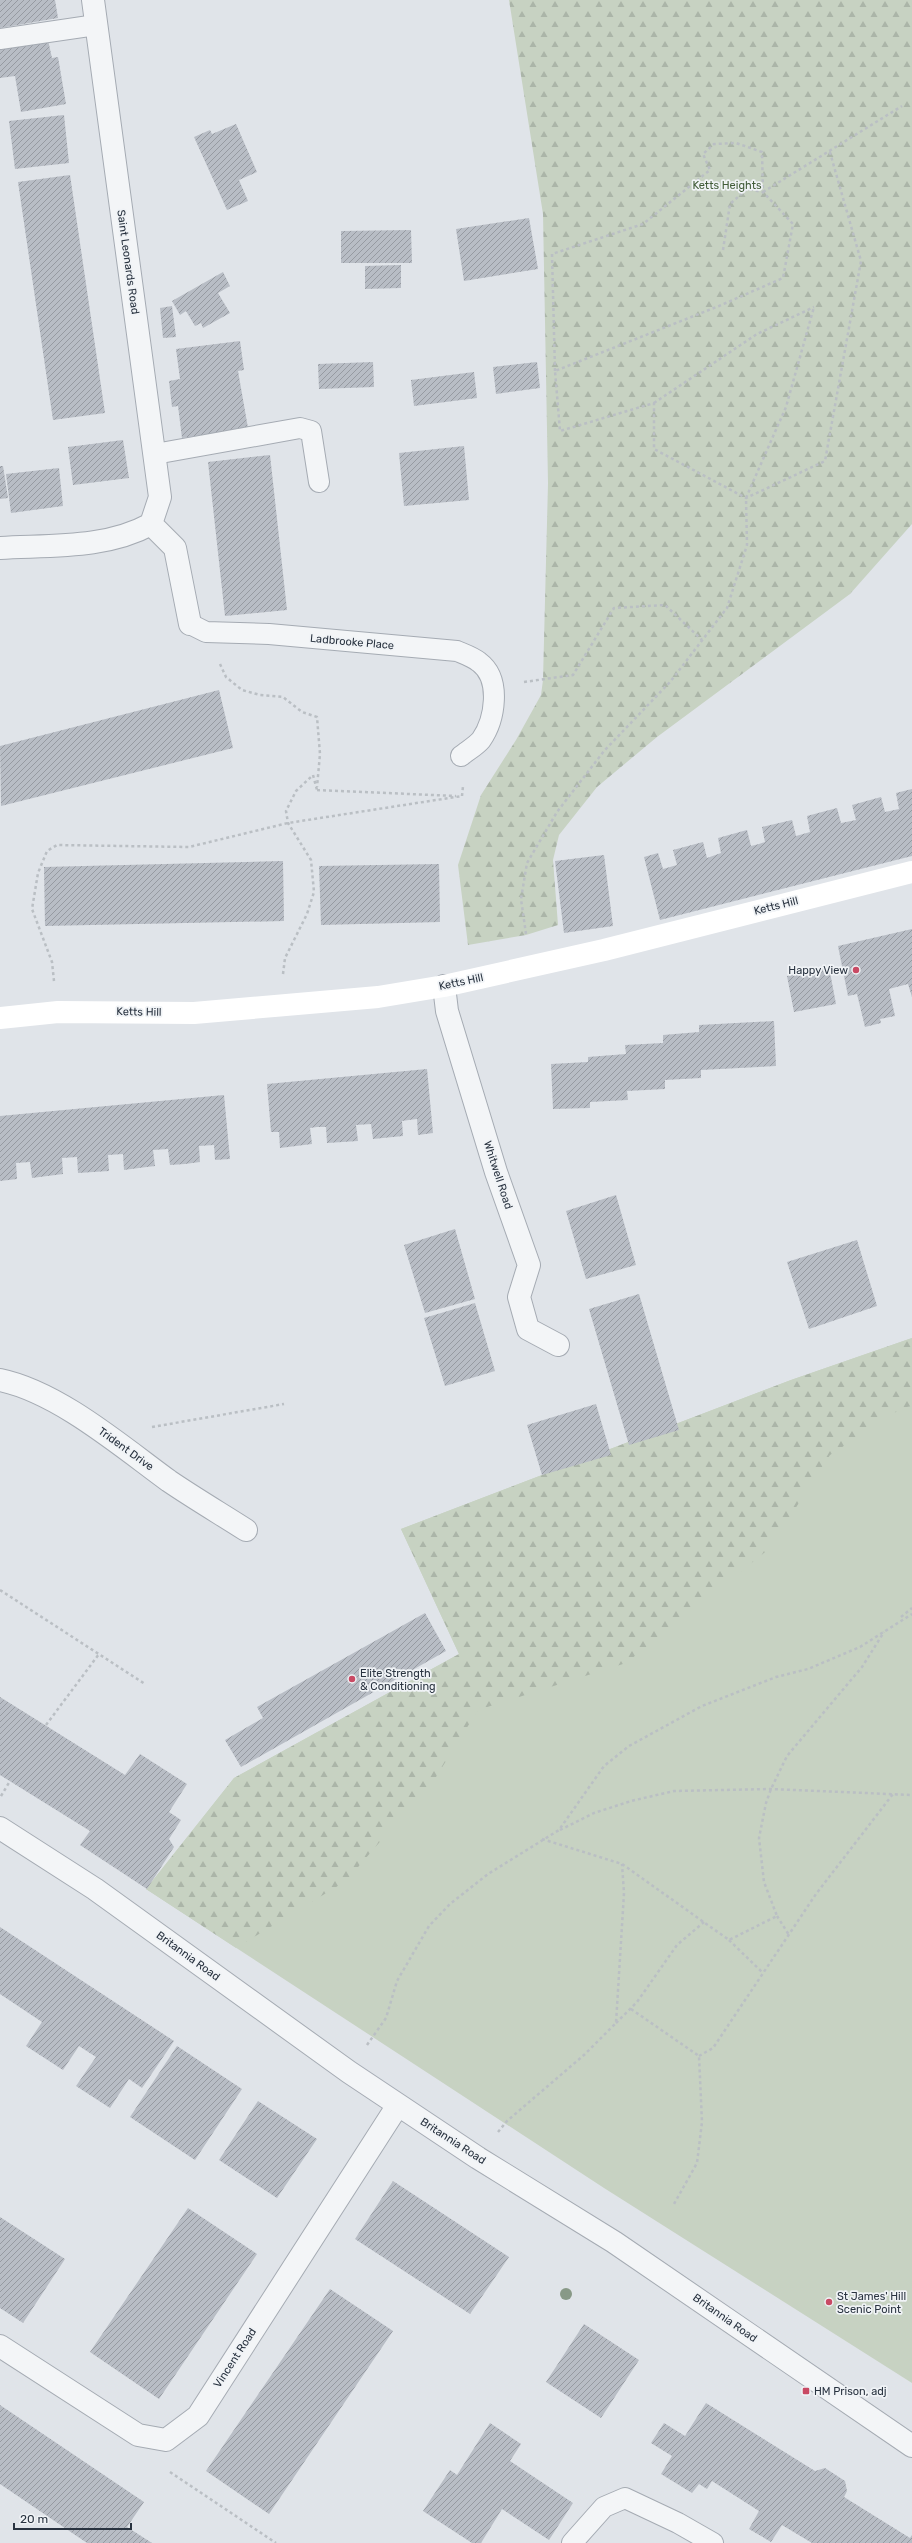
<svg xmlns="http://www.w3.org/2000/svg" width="912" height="2543" viewBox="0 0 912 2543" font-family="Rubik,sans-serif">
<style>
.grass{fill:#c7d2c2}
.forest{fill:url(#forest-firs)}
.building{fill:url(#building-hatch)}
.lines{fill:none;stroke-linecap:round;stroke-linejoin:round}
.lane-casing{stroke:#a5abb3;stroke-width:22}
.street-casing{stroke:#a5abb3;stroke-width:24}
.path{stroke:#babfc4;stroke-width:2.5;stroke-dasharray:3 3;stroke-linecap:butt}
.lane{stroke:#f3f5f7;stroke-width:20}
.street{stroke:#f3f5f7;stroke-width:22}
.secondary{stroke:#fff;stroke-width:22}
.tree{fill:#889987}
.poi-dot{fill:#c94a64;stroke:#f0f3f6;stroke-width:1.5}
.labels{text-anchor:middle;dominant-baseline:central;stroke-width:3.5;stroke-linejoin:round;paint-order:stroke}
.park-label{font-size:11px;fill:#405b37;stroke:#f0f3f6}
.street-label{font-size:11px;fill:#293340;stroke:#f0f3f6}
.poi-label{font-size:11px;fill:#293340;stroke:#f0f3f6;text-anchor:start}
</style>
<defs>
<pattern id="forest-firs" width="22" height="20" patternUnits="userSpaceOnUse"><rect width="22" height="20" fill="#c7d2c2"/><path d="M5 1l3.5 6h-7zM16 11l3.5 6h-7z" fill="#abb5a8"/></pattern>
<pattern id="building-hatch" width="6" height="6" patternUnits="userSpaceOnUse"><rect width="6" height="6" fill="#b8bdc5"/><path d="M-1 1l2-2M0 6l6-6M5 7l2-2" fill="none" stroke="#969aa1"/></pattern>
</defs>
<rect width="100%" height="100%" fill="#e0e4e9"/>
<!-- grass -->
<path class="grass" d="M912 1338V2383L604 2188 146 1889 234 1778 459 1654 401 1529 791 1380Z"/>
<!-- forest -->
<path class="forest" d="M509 0H912V524L850 594 657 737 597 787 559 835 553 860 558 925 526 935 468 945 458 865 481 795 516 740 541 695 543 680 548 483 543 214Z
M912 1338V1406L902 1408 830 1455 769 1549 626 1663 478 1710 436 1777 346 1881 236 1948 146 1889 234 1778 459 1654 401 1529 791 1380Z"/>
<!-- building -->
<path class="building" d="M0 0H55L58 18 0 28Z
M48 40 52 58 58 57 66 104 21 112 15 76 0 78V49Z
M64 115 69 163 15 169 9 121Z
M236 124 257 172 239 180 248 201 227 210 194 137 210 130 212 134Z
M70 175 105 413 53 420 18 182Z
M529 218 538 269 464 281 456 229Z
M411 230 412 263H341V231Z
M401 265V288L365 289V266Z
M223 272 230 286 218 293 230 313 203 328 201 323 195 326 186 311 180 315 172 301Z
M172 306 176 337 163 338 160 308Z
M240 341 244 370 238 371 248 428 182 438 178 406 172 407 169 381 180 379 176 349Z
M373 362 374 387 319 389 318 364Z
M537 362 540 388 496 394 493 367Z
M474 372 477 398 414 406 411 380Z
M123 440 129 478 73 485 68 447Z
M464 446 469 500 404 506 399 453Z
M270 455 287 610 225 616 208 462Z
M0 466H3L8 498 0 499Z
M59 468 63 506 11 513 6 474Z
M219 690 233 748 1 806 0 746Z
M912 789V856L660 920 644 857 658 853 663 869 677 865 673 850 703 842 707 858 721 853 718 838 747 830 751 846 759 844 765 842 762 827 792 820 796 836 810 832 807 816 837 808 841 823 856 820 852 805 881 797 885 812 899 809 896 793Z
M604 855 613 926 564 933 555 861Z
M283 861 284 921 45 926 44 867Z
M439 864 440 922 321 925 319 866Z
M912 929V997L908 984 889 989 895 1016 880 1019 881 1023 865 1027 857 994 848 996 838 946Z
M829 967 836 1004 794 1012 787 976Z
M774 1021 776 1066 701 1070V1078L665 1080V1089L627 1091 628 1100 590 1102V1108L553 1109 551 1064 588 1062V1057L626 1054 625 1045 663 1043V1035L699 1032V1025Z
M427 1069 433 1133 418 1135 417 1119 409 1120 402 1121 403 1136 373 1139 371 1124 356 1125 358 1141 327 1143 326 1127H317L310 1128 312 1144 280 1148 279 1132H271L267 1084Z
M224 1095 230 1159 215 1160 214 1145 199 1146 200 1162 185 1164 170 1165 168 1149 153 1150 155 1166 139 1168 124 1170 123 1154 108 1155 109 1171 78 1173 77 1157 62 1158 63 1174 32 1178 30 1162 16 1163 17 1179 0 1181V1116Z
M616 1195 636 1265 586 1279 566 1211Z
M455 1229 475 1299 425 1313 404 1245Z
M857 1240 877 1306 809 1329 787 1262Z
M639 1294 679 1430 629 1445 589 1309Z
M475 1303 495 1371 445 1386 424 1318Z
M596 1404 611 1455 542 1475 527 1425Z
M425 1613 446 1651 241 1767 225 1740 263 1718 257 1707Z
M0 1697 125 1775 140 1754 187 1784 169 1812 181 1820 169 1839 174 1847 147 1889 80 1845 90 1831 0 1775Z
M0 1927 174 2041 142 2088 129 2079 110 2108 76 2086 96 2057 79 2046 63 2070 26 2046 42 2022 0 1994Z
M177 2046 242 2089 195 2160 130 2117Z
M258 2101 317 2139 277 2198 219 2160Z
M393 2181 509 2257 470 2314 355 2239Z
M188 2208 257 2254 159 2399 90 2352Z
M0 2217 65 2259 23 2323 0 2308Z
M330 2289 393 2331 269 2514 206 2471Z
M584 2324 639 2360 601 2418 546 2382Z
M706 2403 815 2471 825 2468 845 2481 847 2491 844 2497 910 2538 912 2535V2543H812L782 2525 771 2542 749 2529 759 2511 712 2481 707 2489 699 2484 692 2493 661 2474 672 2456 651 2443 664 2423 685 2436Z
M0 2405 144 2502 127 2527 152 2543H87L0 2484Z
M490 2423 521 2444 510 2461 573 2503 549 2540 502 2509 481 2543H472L423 2511 450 2470 457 2475Z"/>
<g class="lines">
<defs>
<path id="lane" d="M0 39 96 25
M155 454 300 428 311 431 319 482
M190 624 206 632 269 634 457 651C464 654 473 657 479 662 502 679 495 720 481 740 476 746 467 751 461 756
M572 2543 604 2507 625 2498 678 2523 713 2543"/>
<path id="street" d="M151 524 175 548 190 624
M0 548C50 545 106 549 151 524L160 497 93 0
M444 986 447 1011 496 1172 529 1265 519 1297 528 1329 558 1345
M0 1380C58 1392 121 1446 169 1481 194 1498 221 1514 246 1530
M0 1828 95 1889 349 2072 478 2158 614 2242 912 2446
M0 2346 138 2435 166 2440 198 2416 398 2105"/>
</defs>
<!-- lane casing -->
<use href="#lane" class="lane-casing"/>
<!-- street casing -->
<use href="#street" class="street-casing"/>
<!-- path -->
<path class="path" d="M763 192 902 106
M723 250 730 204 747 189 763 192 793 224 783 278 719 306 555 371 560 431 654 403V449L746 498 825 461 861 261 829 149
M555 371 552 254 643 224 710 170 703 154 714 144 736 143 762 152 763 192
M654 403 757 334 814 307
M220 664 226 677 242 690 260 695 283 697 302 712 317 717 320 754 317 787
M524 682 573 675 614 608 665 605 702 640
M317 790 456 796
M462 796 463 786
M526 934 521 899 527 863 557 812 604 751 670 682 727 608 747 545 746 498 786 407 814 307
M283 974 285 958 307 914 314 892 311 860 288 823 286 811 296 791 313 775 317 790
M54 981 52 962 32 909 38 873 47 851 57 845 189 847 288 823 462 796
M152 1427 284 1404
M0 1590 145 1684
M901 1617 912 1608
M46 1725 99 1654
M1 1796 10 1781
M560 1830 594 1813 631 1801 674 1791 771 1789 912 1795
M542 1839 622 1864 729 1940 777 1916 764 1882 759 1838 766 1803 771 1789 787 1756 862 1667 884 1632
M777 1916 789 1935
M729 1940 763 1973
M631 2009 699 2056 702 2122 697 2163 674 2204
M616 2023 637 2002 677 1945 704 1922
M367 2045 386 2018 397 1981 429 1926 450 1904 488 1874 559 1830 604 1766 629 1746 702 1706 776 1677 808 1669 860 1647 912 1614
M699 2056 713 2048 816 1894 893 1794
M498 2132 507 2121 584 2055 616 2023 624 1893 622 1864
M170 2472 276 2543"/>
<!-- lane -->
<use href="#lane" class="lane"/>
<!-- street -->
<use href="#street" class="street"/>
<!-- secondary -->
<path class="secondary" d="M0 1018 58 1012 194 1013 378 997 444 986 604 950 912 872"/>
</g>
<!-- trees -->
<circle class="tree" cx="566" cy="2294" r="6"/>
<!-- markers -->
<g class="poi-dot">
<circle cx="856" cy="970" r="4"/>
<circle cx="352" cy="1679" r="4"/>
<circle cx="829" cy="2302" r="4"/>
<rect x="802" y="2387" width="8" height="8" rx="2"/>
</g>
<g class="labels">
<!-- park labels -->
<g class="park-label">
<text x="727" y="185">Ketts Heights</text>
</g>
<!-- street labels -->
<g class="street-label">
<text transform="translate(128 262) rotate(82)">Saint Leonards Road</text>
<text transform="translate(352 642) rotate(5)">Ladbrooke Place</text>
<text transform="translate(776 906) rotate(-14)">Ketts Hill</text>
<text transform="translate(461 982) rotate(-12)">Ketts Hill</text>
<text transform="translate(139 1012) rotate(1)">Ketts Hill</text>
<text transform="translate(498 1175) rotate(72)">Whitwell Road</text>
<text transform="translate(126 1449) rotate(36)">Trident Drive</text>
<text transform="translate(188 1956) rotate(36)">Britannia Road</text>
<text transform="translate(453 2141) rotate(33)">Britannia Road</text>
<text transform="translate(725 2318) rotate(35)">Britannia Road</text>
<text transform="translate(235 2358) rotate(-57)">Vincent Road</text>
</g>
<!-- poi labels -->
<g class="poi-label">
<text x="848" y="970" text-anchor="end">Happy View</text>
<text x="360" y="1673">Elite Strength<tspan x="360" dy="13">&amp; Conditioning</tspan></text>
<text x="837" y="2296">St James' Hill<tspan x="837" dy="13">Scenic Point</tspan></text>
<text x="814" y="2391">HM Prison, adj</text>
</g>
</g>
<!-- scale -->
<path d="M14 2523v6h117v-6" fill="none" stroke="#293340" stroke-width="2"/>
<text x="20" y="2523" font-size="12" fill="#293340" stroke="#f0f3f6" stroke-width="3" paint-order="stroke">20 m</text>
</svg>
